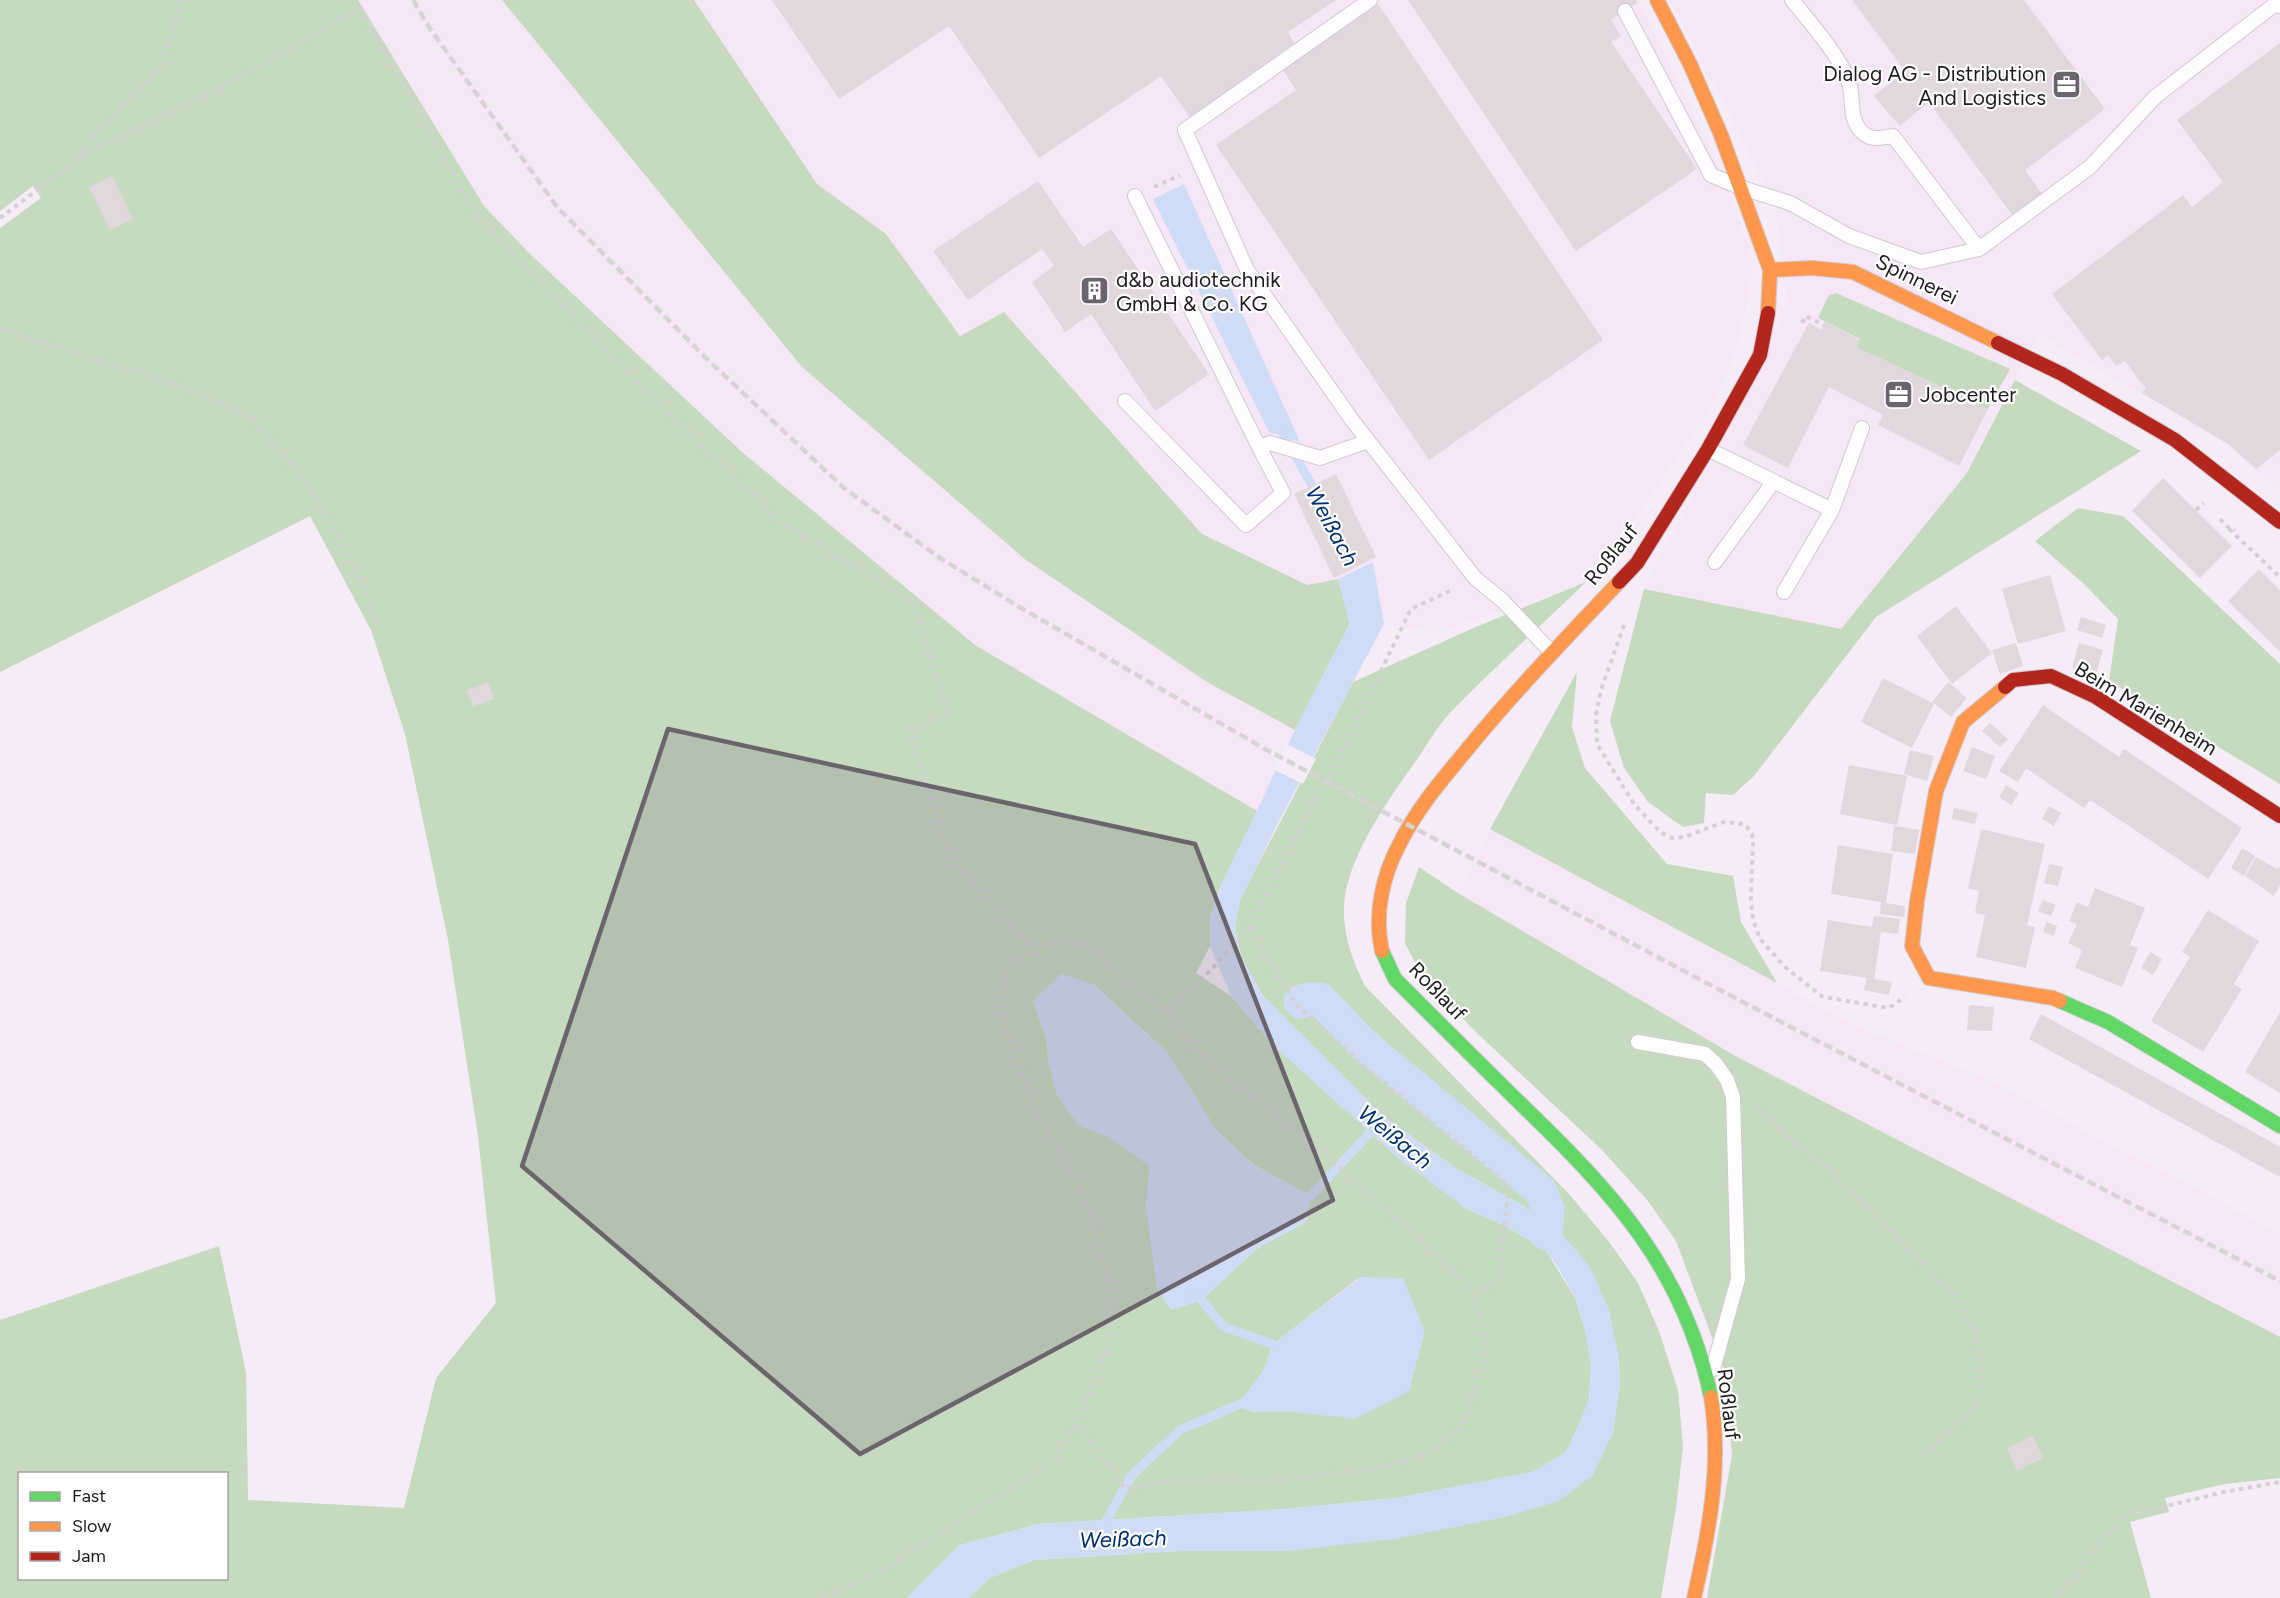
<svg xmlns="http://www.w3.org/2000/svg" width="2280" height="1598" viewBox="0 0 2280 1598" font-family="Figtree,sans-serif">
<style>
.built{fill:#f7e5f8}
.green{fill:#c5dabe;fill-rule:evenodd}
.water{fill:#d0dcf6}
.pier{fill:#f6ecf7}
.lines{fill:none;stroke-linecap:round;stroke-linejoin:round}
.stream{stroke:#d0dcf6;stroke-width:9}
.canal{stroke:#d0dcf6;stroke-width:33}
.building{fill:#e1d7dc}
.lane-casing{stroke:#d1c9d1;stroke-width:16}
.fast-casing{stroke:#d1c9d1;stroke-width:16}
.slow-casing{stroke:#d1c9d1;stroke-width:16}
.jam-casing{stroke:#d1c9d1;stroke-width:16}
.path{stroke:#d4d1d5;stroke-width:4;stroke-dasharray:4.5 4.5;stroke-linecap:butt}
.lane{stroke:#fefcfe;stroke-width:14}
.fast{stroke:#63d668;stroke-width:14}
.slow{stroke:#ff974d;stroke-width:14}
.jam{stroke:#b3261e;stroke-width:14}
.rail{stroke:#d7d3d7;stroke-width:4.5;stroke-dasharray:9 4.5;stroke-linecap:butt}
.marked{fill:#6b646c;fill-opacity:0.2;stroke:#6b646c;stroke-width:4.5;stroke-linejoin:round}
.labels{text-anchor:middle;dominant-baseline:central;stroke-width:4.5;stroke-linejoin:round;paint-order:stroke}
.poi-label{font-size:21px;fill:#201a21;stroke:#fff;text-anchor:start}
.street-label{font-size:21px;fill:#201a21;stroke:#fff}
.water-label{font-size:22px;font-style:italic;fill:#013175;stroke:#fff}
</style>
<rect width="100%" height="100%" fill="#f6ecf7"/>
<!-- built -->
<path class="built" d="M358 0H502L802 367 1207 682 1295 730 1257 811 975 645 742 452 530 254 484 206Z
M694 0H1639L1724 176 1753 259 1746 309 1734 356 1710 409 1607 560 1586 582 1437 633 1384 624 1373 563 1338 579 1307 585 1202 534 1004 312 960 336 886 234 817 184Z
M1671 0H2280V492L2228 444 2038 334 1967 473 1841 630 1644 589 1765 358 1787 302 1775 205Z
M1490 829 1854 1025 1982 1077 2280 1233V1337L1739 1058 1458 893Z"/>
<!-- green -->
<path class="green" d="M0 0H358L484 206 530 254 742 452 975 645 1257 811 1218 892 1210 918V946L1196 973 1231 996 1275 1047 1465 1208 1505 1226 1545 1249 1575 1298 1585 1330 1591 1364 1589 1400 1579 1425 1566 1452 1533 1472 1397 1498 1285 1509 1038 1524 960 1545 907 1598H0V1320L219 1246 246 1372 248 1500 404 1508 436 1378 496 1303 478 1136 448 940 405 734 371 630 310 516 0 672V228L41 198 33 186 0 211ZM1093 984 1167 1052 1216 1130 1254 1165 1311 1196 1306 1222 1259 1247 1200 1301 1146 1208 1150 1166 1108 1136 1078 1125 1049 1065 1046 1037 1033 1001ZM1360 1277 1293 1412H1255L1237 1406 1264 1370 1273 1344ZM20 1474H226V1578H20Z
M502 0H694L817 184 886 234 960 336 1004 312 1202 534 1307 585 1338 579 1350 623 1295 730 1207 682 1026 560 802 367Z
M1836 293 2010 369 1988 409 1856 347 1860 339 1818 318 1829 295Z
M2015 380 2141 451 1876 617 1754 776 1733 795 1706 793 1704 823 1683 827 1648 802 1624 768 1610 721 1644 589 1841 629 1967 473Z
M2078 508 2123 516 2280 664V784L2109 681 2118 619 2085 585 2035 541Z
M1586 582C1541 626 1493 668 1449 714 1438 726 1429 741 1420 755 1392 795 1345 858 1344 908 1343 935 1353 962 1365 986L1570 1195 1610 1243 1638 1283 1659 1331 1678 1390 1683 1447 1676 1508 1661 1598H968L990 1578 1034 1560 1180 1551H1288L1559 1501 1613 1433 1620 1383 1618 1353 1524 1206 1457 1169 1383 1116 1263 996 1241 957 1235 927 1240 901 1249 882 1353 682 1478 626Z
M1577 672 1572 727 1585 768 1667 864 1733 876 1741 922 1777 983 1490 829Z
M1419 867 1458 893 1739 1058 2280 1337V1478L2225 1484 2165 1498 2169 1512 2130 1522 2151 1598H1707L1732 1455 1725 1372 1676 1241 1648 1201 1602 1150 1478 1034 1441 996 1417 967 1405 943 1406 903Z"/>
<!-- water -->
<path class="water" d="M1184 184 1300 442 1269 432 1153 199Z
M1373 562 1384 624 1279 821 1240 901 1235 927 1241 957 1263 996 1383 1116 1457 1169 1524 1206 1559 1231 1589 1265 1609 1309 1618 1353 1620 1384 1613 1433 1593 1475 1559 1501 1506 1517 1395 1539 1288 1551H1180L1034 1560 990 1578 968 1598H907L960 1545 1038 1524 1285 1509 1398 1498 1533 1472 1566 1452 1579 1425 1589 1399 1591 1364 1585 1330 1575 1298 1559 1269 1545 1249 1505 1226 1465 1208 1397 1157 1275 1047 1231 996 1210 946V918L1218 892 1295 730 1350 623 1338 579Z
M1061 974 1093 984 1167 1052 1216 1130 1254 1165 1311 1196 1306 1222 1259 1247 1200 1301 1171 1310 1157 1290 1146 1208 1150 1166 1108 1136 1078 1125 1057 1095 1049 1065 1046 1037 1033 1001Z
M1361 1277 1403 1278 1425 1331 1409 1391 1355 1419 1293 1412H1255L1236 1406 1264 1370 1273 1344Z"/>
<!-- pier -->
<path class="pier" d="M1285 743 1316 759 1303 784 1273 769Z"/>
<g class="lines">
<!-- stream -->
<path class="stream" d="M1279 427 1318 496
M1302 1200 1311 1196 1376 1126
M1194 1291 1224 1327 1273 1344 1282 1350
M1102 1528 1132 1475 1180 1430 1247 1401"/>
<!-- canal -->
<path class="canal" d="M1300 1002 1307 999H1320L1363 1044 1541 1191 1548 1210 1546 1234"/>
</g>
<!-- building -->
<path class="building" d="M772 0H1336L1288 32 1294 43 1190 118 1161 76 1039 158 949 26 839 99Z
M1408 0H1636L1637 3 1611 20 1621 36 1611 42 1697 169 1576 251Z
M1852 0H2024L2105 109 2025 170 2042 194 2013 216 1929 102 1900 126 1874 96 1905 71Z
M1378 4 1603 340 1429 460 1216 145 1296 90 1283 70Z
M2280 43V450L2256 469 2228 444 2142 393 2146 389 2125 361 2116 366 2108 355 2102 360 2052 294 2183 195 2192 207 2223 182 2177 120Z
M112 176 133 219 110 230 89 187Z
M1038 181 1083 247 1111 229 1209 374 1155 411 1091 314 1065 332 1032 282 1054 266 1042 249 968 300 933 251Z
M1825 322 1860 340 1856 347 1988 409 1959 466 1878 425 1883 415 1829 387 1788 468 1743 445 1809 323 1822 330Z
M1336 474 1376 557 1334 578 1294 494Z
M2163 478 2232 546 2200 578 2132 511Z
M2259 569 2280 590V652L2228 601Z
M2050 575 2066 631 2018 644 2002 589Z
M1956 606 1992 653 1952 684 1917 636Z
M2081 617 2106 625 2102 638 2077 630Z
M2016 643 2023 666 2000 674 1992 650Z
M2079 643 2103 650 2096 674 2072 667Z
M1883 678 1934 704 1912 748 1861 722Z
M488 682 494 699 473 707 467 690Z
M1948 682 1967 698 1951 717 1932 702Z
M2043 705 2119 757 2124 749 2242 828 2208 879 2090 800 2084 808 2026 768 2018 782 1999 771Z
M1990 723 2008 739 2000 747 1982 731Z
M1972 747 1995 756 1986 779 1963 771Z
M1910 750 1934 756 1927 781 1904 774Z
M1849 765 1907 776 1897 825 1840 814Z
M2006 785 2019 793 2011 805 1999 797Z
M2049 806 2061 813 2054 826 2042 819Z
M1954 808 1978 813 1975 824 1952 819Z
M1894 826 1919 830 1915 854 1891 851Z
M1981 829 2045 844 2027 925 2035 927 2026 968 1976 957 1985 915 1975 913 1979 891 1968 888Z
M1838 845 1893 854 1886 903 1905 906 1904 917 1880 914 1881 902 1831 894Z
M2242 848 2255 856 2244 876 2231 868Z
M2256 857 2277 869 2278 867 2280 868V885L2274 896 2245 876Z
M2049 864 2063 867 2058 886 2044 883Z
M2095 888 2145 908 2130 945 2138 948 2122 987 2075 968 2082 950 2068 943 2077 924 2069 921 2077 902 2088 907Z
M2043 900 2056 905 2051 916 2038 911Z
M2208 910 2259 941 2234 984 2242 989 2203 1052 2151 1021 2190 957 2182 952Z
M1874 916 1900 919 1898 934 1881 932 1874 979 1892 982 1889 995 1864 990 1867 978 1820 971 1828 920 1872 927Z
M2046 922 2057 926 2054 936 2043 932Z
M2150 952 2162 959 2153 975 2141 968Z
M1969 1005 1994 1007 1992 1031 1967 1030Z
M2280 1012V1093L2245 1072Z
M2041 1014 2280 1147V1177L2029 1039Z
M2033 1436 2043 1458 2017 1471 2007 1448Z"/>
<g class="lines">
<defs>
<path id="lane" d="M1370 0 1185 130 1247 270 1352 420 1475 578 1503 601 1552 653
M1792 0C1812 25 1835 50 1848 79 1855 97 1847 117 1862 132 1871 141 1882 138 1893 136L1979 249
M1625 11 1711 175 1742 188 1790 203 1849 236 1921 262 1979 249 2090 167 2155 97 2274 5 2280 6
M1135 196 1259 447 1270 443 1320 458 1368 441
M1125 401 1246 525 1283 493 1259 447
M1708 449 1832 510
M1715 562 1774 481
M1784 592 1832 510 1862 428
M1638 1042 1705 1054 1716 1064 1727 1080 1733 1097 1738 1279 1713 1369"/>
<path id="fast" d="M1382 951 1395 979C1438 1022 1481 1065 1525 1108 1615 1195 1684 1270 1711 1397
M2060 1001 2108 1022 2280 1126"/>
<path id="slow" d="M1657 0 1690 64 1721 135 1770 270 1768 313
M1770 270 1812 268 1853 272 1998 343
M2005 687 1963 722 1936 791 1917 901 1912 946 1929 978 2053 998 2060 1001
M1382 951C1374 916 1382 877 1399 845 1416 810 1441 781 1465 752 1514 692 1567 637 1619 582
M1694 1598C1709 1533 1722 1464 1711 1397"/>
<path id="jam" d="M1998 343 2062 374 2175 440 2280 522
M1619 582 1637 563 1708 449 1760 355 1768 313
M2005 687 2013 680 2051 676 2096 697 2280 816"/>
</defs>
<!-- lane casing -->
<use href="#lane" class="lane-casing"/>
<!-- fast casing -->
<use href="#fast" class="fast-casing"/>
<!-- slow casing -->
<use href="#slow" class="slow-casing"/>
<!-- jam casing -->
<use href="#jam" class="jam-casing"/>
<!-- path -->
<path class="path" d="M82 156 220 88 361 8 477 217 638 382 777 520 914 602 948 714 910 730 950 859 1032 947
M1154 187 1180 175
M0 218 82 156 89 142 163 64 182 0
M1802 323 1806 316 1824 325
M0 329 182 386 252 419 310 487 357 573 377 622
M2196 510 2204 503
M2220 519 2229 528 2235 530
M2229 529 2280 577
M1624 625 1601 690 1596 715 1597 744 1634 804 1660 832 1672 838 1684 837 1724 822 1745 824 1752 834 1753 840 1751 900 1753 920 1760 939 1785 967 1823 997 1889 1008 1905 997
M1249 928 1295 1003 1369 1070 1509 1185 1499 1282 1475 1293
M1167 1011 1212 969 1249 928 1289 850 1339 757 1411 609 1454 589
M1756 1106 1861 1200 1956 1299 1975 1331 1981 1372 1975 1408 1922 1456
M823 1598 882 1571 1054 1460 1076 1424 1109 1344 1107 1275 1084 1193 1039 1117 1003 1021 1002 992 1008 969 1032 947 1064 938 1091 949 1130 987 1167 1011 1194 1049 1339 1167 1448 1265 1475 1293 1485 1346 1482 1367 1463 1426 1432 1452 1379 1469 1270 1481H1174L1125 1488 1076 1424
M2056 1598 2121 1517 2224 1492 2280 1482"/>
<!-- lane -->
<use href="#lane" class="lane"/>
<!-- fast -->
<use href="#fast" class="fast"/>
<!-- slow -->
<use href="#slow" class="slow"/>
<!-- jam -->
<use href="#jam" class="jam"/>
<!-- rail -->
<path class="rail" d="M413 0 429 27 557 207 706 358 844 488 940 558 1021 608 1265 749 1737 999 2280 1281"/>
</g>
<!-- marked area -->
<path class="marked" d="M668 729 1195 844 1333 1200 860 1454 522 1166Z"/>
<!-- icons -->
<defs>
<symbol id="office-square" viewBox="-11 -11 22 22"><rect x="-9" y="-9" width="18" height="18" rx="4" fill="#6b646c" stroke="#fff"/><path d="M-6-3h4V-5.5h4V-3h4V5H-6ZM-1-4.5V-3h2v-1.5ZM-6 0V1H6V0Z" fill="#fff"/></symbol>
<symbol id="building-square" viewBox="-11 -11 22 22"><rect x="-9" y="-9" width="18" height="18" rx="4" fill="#6b646c" stroke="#fff"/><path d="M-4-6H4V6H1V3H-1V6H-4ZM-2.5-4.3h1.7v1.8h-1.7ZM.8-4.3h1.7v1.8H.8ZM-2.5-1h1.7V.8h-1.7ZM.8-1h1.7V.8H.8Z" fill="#fff"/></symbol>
</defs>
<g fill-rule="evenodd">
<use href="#office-square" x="2050" y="68" width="33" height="33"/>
<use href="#building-square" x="1078" y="274" width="33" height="33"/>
<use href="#office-square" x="1882" y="378" width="33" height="33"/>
</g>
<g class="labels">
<!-- poi labels -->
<g class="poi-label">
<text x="2046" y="73" text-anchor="end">Dialog AG - Distribution<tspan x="2046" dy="24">And Logistics</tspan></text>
<text x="1116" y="279">d&amp;b audiotechnik<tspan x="1116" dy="24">GmbH &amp; Co. KG</tspan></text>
<text x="1920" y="394">Jobcenter</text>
</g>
<!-- street labels -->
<g class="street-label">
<text transform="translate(1917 279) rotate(26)">Spinnerei</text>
<text transform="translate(1611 554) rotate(-51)">Roßlauf</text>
<text transform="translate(2146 708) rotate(31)">Beim Marienheim</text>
<text transform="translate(1438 991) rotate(46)">Roßlauf</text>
<text transform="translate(1729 1404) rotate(83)">Roßlauf</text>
</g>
<!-- water labels -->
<g class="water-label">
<text transform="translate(1332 526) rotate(62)">Weißach</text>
<text transform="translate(1395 1137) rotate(39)">Weißach</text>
<text transform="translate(1123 1539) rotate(-2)">Weißach</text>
</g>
</g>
<!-- legend -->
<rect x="18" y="1472" width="210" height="108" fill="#ffffff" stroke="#a6a3a6" stroke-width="1.5"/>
<rect x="30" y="1492" width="30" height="9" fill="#63d668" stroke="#a6a3a6" stroke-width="1.5"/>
<text x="72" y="1502" font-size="18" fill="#201a21">Fast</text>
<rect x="30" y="1522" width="30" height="9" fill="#ff974d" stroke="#a6a3a6" stroke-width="1.5"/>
<text x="72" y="1532" font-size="18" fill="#201a21">Slow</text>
<rect x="30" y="1552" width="30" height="9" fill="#b3261e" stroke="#a6a3a6" stroke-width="1.5"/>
<text x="72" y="1562" font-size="18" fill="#201a21">Jam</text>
</svg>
